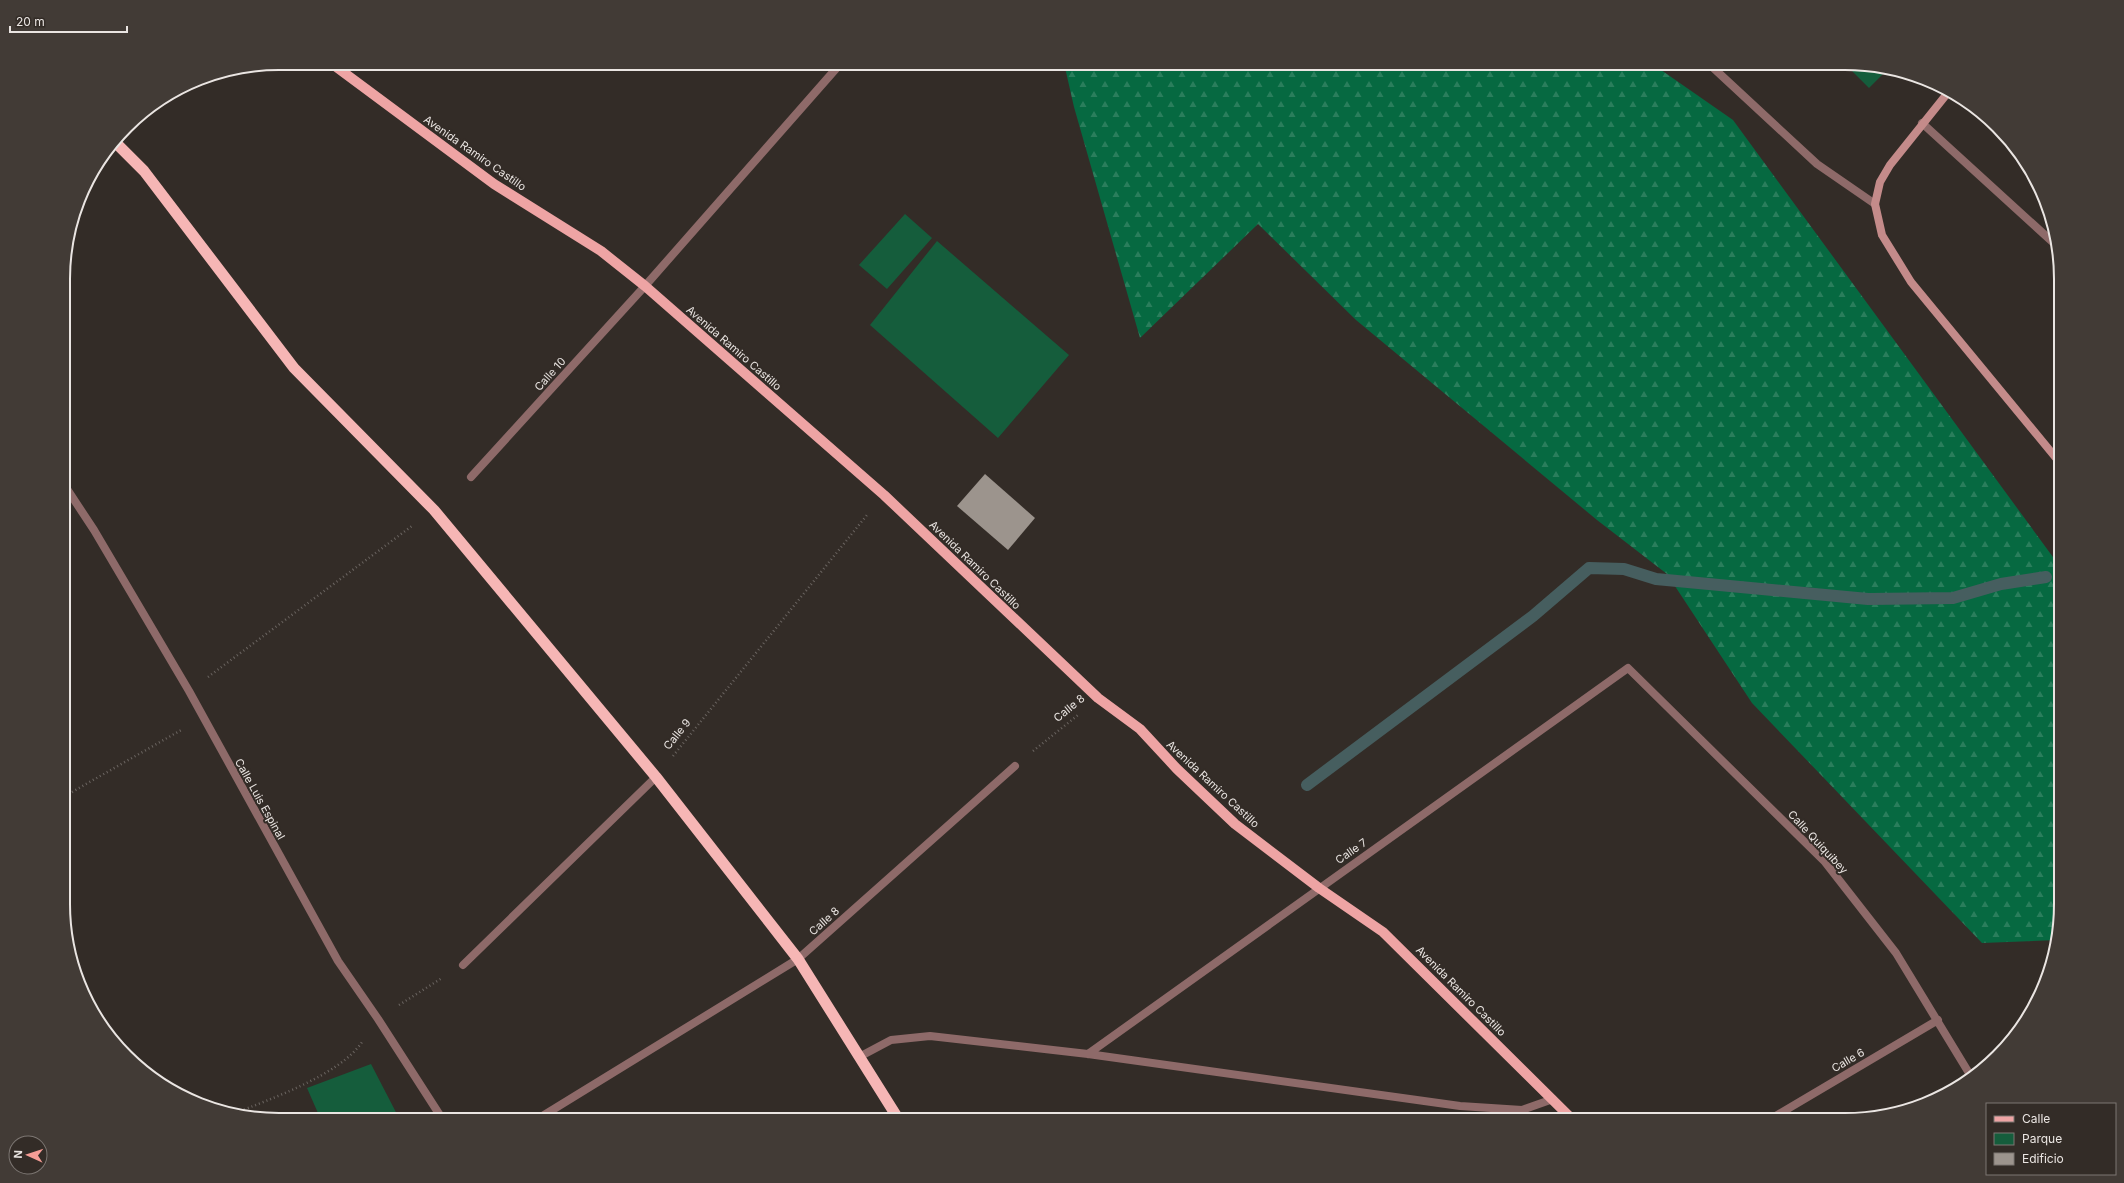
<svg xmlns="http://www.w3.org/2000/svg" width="2124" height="1183" viewBox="0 0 2124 1183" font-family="Inter,sans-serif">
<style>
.forest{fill:url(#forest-firs)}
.park{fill:#155d3c}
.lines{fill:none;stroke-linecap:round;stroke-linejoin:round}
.stream{stroke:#465e5f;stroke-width:12}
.building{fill:#9c948d}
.path{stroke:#6b6561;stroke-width:2.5;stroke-dasharray:1 3;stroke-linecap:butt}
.service{stroke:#8e6a69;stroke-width:8}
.pedestrian{stroke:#8e6a69;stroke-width:8}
.minor{stroke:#8e6a69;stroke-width:8}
.secondary{stroke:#c48b8a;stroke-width:8}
.primary{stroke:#eea4a4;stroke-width:10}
.trunk{stroke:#f6b6b5;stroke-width:11}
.labels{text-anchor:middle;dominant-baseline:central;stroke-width:4;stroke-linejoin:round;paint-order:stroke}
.street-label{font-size:11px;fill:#eae5e2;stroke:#332c27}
.rim{fill:none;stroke:#eae5e2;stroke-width:2}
</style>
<defs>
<pattern id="forest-firs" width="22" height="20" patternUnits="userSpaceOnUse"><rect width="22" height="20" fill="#066941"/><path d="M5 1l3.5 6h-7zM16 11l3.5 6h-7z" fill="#2a7e5c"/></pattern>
</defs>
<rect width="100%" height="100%" fill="#332c27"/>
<!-- forest -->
<path class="forest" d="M1064 63H1651L1733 120 2061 568V918L2057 940 1982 943 1752 703 1667 574 1597 520 1356 320 1258 224 1140 338 1074 107Z"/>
<!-- park -->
<path class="park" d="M1844 63H1846L1888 69 1869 88Z
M905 214 932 238 887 289 859 265Z
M937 241 1069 355 998 438 870 325Z
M371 1064 400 1120H321L307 1088Z"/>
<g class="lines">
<!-- stream -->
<path class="stream" d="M1307 785 1533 616 1589 568 1624 569 1656 579 1868 599 1953 598 2001 584 2046 577"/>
</g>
<!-- building -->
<path class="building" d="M985 474 1035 518 1008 550 957 506Z"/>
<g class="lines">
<!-- path -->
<path class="path" d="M208 677 412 526
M1033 751 1078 715
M673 756 867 515
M65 796 183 729
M399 1005 442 978
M233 1114C270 1099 340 1075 362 1042"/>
<!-- service -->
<path class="service" d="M471 477 645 286
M536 1120 798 959"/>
<!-- pedestrian -->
<path class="pedestrian" d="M645 286 841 63"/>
<!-- minor -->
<path class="minor" d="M1708 63 1817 164 1875 204
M1922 123 2057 246
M65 486 94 530 189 691 338 961 378 1019 443 1120
M798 959 1015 766
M463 965 656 777
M1088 1054 1628 668 1825 862 1896 953 1972 1078
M859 1057 891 1040 930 1036 1088 1054 1460 1106 1522 1110 1553 1099
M1769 1120 1938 1020"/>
<!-- secondary -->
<path class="secondary" d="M1950 90 1890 165 1880 182 1875 204 1882 235 1911 282 2061 464"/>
<!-- primary -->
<path class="primary" d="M331 63 494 184 601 251 645 286 884 495 1098 698 1140 729 1177 769 1235 824 1319 888 1383 932 1573 1120"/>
<!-- trunk -->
<path class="trunk" d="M116 143 144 171 294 368 434 510 656 777 798 959 899 1120"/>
</g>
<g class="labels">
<!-- street labels -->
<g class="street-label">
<text transform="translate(475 153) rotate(35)">Avenida Ramiro Castillo</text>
<text transform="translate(734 348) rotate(41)">Avenida Ramiro Castillo</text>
<text transform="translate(550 374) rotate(-48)">Calle 10</text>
<text transform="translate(975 565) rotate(44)">Avenida Ramiro Castillo</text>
<text transform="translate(1069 708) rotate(-39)">Calle 8</text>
<text transform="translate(677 734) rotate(-51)">Calle 9</text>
<text transform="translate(1213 784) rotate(43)">Avenida Ramiro Castillo</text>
<text transform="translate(260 799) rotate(61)">Calle Luis Espinal</text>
<text transform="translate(1818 842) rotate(47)">Calle Quiquibey</text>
<text transform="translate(1351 851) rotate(-35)">Calle 7</text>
<text transform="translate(824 921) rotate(-42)">Calle 8</text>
<text transform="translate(1461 991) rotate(45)">Avenida Ramiro Castillo</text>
<text transform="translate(1848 1060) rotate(-30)">Calle 6</text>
</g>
</g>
<!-- crop -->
<path d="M0 0H2124V1183H0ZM279 70H1845A209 209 0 0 1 2054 279V904A209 209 0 0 1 1845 1113H279A209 209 0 0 1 70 904V279A209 209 0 0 1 279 70Z" fill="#423b36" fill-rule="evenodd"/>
<path class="rim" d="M279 70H1845A209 209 0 0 1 2054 279V904A209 209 0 0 1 1845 1113H279A209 209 0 0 1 70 904V279A209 209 0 0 1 279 70Z"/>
<!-- legend -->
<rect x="1986" y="1103" width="130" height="72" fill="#332c27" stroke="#7c7672"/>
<rect x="1994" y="1116" width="20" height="6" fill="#eea4a4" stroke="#7c7672"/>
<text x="2022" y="1123" font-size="12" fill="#eae5e2">Calle</text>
<rect x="1994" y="1133" width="20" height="12" fill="#155d3c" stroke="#7c7672"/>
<text x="2022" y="1143" font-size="12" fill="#eae5e2">Parque</text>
<rect x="1994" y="1153" width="20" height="12" fill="#9c948d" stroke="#7c7672"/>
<text x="2022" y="1163" font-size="12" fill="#eae5e2">Edificio</text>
<!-- north arrow -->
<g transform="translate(28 1155) rotate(273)"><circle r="19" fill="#332c27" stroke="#7c7672"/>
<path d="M0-3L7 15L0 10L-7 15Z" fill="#f59c95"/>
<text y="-6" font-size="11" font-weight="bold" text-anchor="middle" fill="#eae5e2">N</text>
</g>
<!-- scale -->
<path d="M10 26v6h117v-6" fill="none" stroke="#eae5e2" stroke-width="2"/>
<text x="16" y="26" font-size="12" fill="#eae5e2" stroke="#332c27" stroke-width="3" paint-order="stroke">20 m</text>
</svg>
